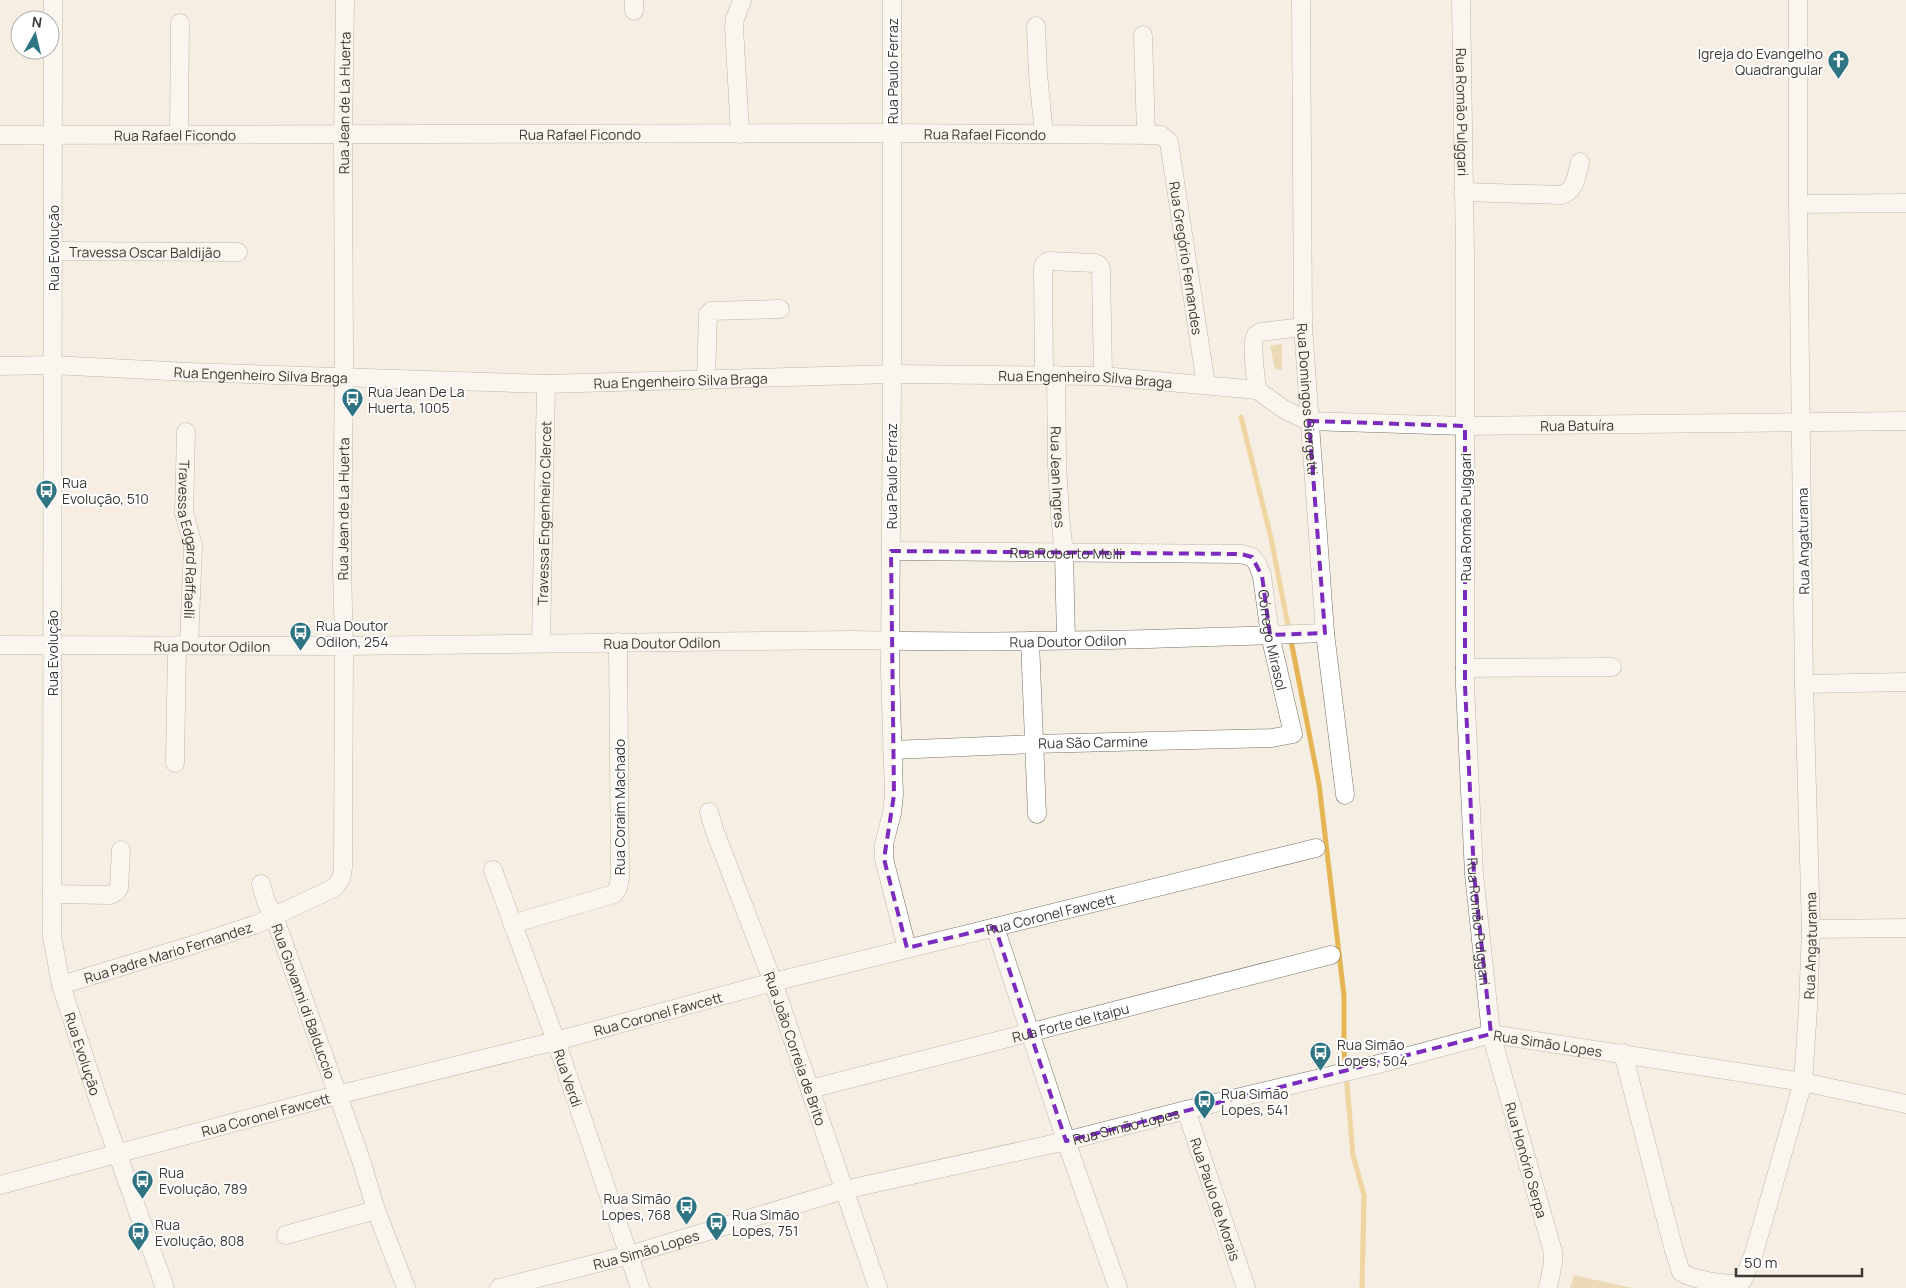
<svg xmlns="http://www.w3.org/2000/svg" width="1906" height="1288" viewBox="0 0 1906 1288" font-family="Manrope,sans-serif">
<style>
.green{fill:#e0bf80}
.lines{fill:none;stroke-linecap:round;stroke-linejoin:round}
.stream{stroke:#e5b553;stroke-width:5}
.street-casing{stroke:#797368;stroke-width:19}
.street{stroke:#fff;stroke-width:18}
.marked{fill:none;stroke:#7b2cbf;stroke-width:4;stroke-dasharray:10 6;stroke-linejoin:round}
.labels{text-anchor:middle;dominant-baseline:central;stroke-width:4;stroke-linejoin:round;paint-order:stroke}
.poi-label{font-size:14px;fill:#3c3934;stroke:#fff;text-anchor:start}
.street-label{font-size:14px;fill:#3c3934;stroke:#fff}
</style>
<rect width="100%" height="100%" fill="#f5eee2"/>
<!-- green -->
<path class="green" d="M1282 344V370L1275 369 1270 346Z
M1574 1275 1582 1277 1633 1288H1570Z"/>
<g class="lines">
<!-- stream -->
<path class="stream" d="M1241 417 1271 538 1319 784 1344 996V1049L1353 1155 1364 1195 1362 1288"/>
<defs>
<g id="street">
<path id="s1" d="M53 0 52 936 61 985 98 1099 165 1288"/>
<path d="M892 0V374L890 671 894 795 892 813 884 844V859L907 948"/>
<path id="s2" d="M1301 0 1303 327 1325 633 1345 795"/>
<path id="s3" d="M1461 0 1465 254V686L1474 874 1491 1034 1553 1252V1263L1548 1288"/>
<path d="M634 11V0"/>
<path d="M1036 26 1038 74 1044 134"/>
<path d="M1143 35 1146 135"/>
<path d="M179 133 180 23"/>
<path d="M740 134 734 27 735 19 742 0"/>
<path id="s4" d="M0 135 892 133 1161 135 1169 142 1206 385"/>
<path d="M1463 192 1561 195C1576 191 1576 176 1580 162"/>
<path d="M1798 204 1906 203"/>
<path id="s5" d="M53 251 238 252"/>
<path id="s6" d="M0 366 53 365 188 372 546 384 892 374 1103 376 1257 390"/>
<path d="M1044 375 1043 268 1044 264 1048 261 1095 263 1099 265 1101 269 1103 376"/>
<path id="s7" d="M1056 375 1057 464 1060 516 1064 553 1066 640"/>
<path d="M706 380 708 314 711 311 780 309"/>
<path id="s8" d="M1257 390 1285 410 1309 421 1465 426 1906 421"/>
<path d="M1257 390C1256 380 1251 344 1255 337 1256 334 1259 333 1261 332L1303 327"/>
<path id="s9" d="M186 432 184 513 193 545 189 645"/>
<path id="s10" d="M891 551 1241 554 1252 557 1257 563 1262 576 1270 635 1293 734 1272 738 1034 744 892 750"/>
<path d="M1030 641 1037 814"/>
<path id="s11" d="M541 643 546 384"/>
<path id="s12" d="M0 645 344 646 851 640C1009 644 1167 639 1325 633"/>
<path d="M1465 668 1612 667"/>
<path d="M1804 684 1906 682"/>
<path d="M175 763 177 645"/>
<path id="s13" d="M709 812 715 832 773 982 878 1288"/>
<path id="s14" d="M493 870 556 1041 640 1288"/>
<path id="s15" d="M261 884 266 902 274 916 361 1160 376 1210 406 1288"/>
<path d="M52 894 110 895 116 892 119 888 121 850"/>
<path d="M512 924 614 894 618 888 620 877 618 642"/>
<path d="M995 927 1066 1141 1118 1288"/>
<path d="M1811 929 1906 928"/>
<path id="s16" d="M61 985 199 943 257 924 334 888 341 879 343 868 344 646 342 569 344 359 343 135 345 0"/>
<path id="s17" d="M1623 1053 1673 1247 1681 1272C1691 1279 1728 1286 1740 1283L1744 1278 1754 1253 1803 1082 1808 1008 1811 929 1804 684 1798 204V0"/>
<path id="s18" d="M810 1089 1331 955"/>
<path id="s19" d="M1186 1110 1246 1288"/>
<path id="s20" d="M0 1185 337 1095 556 1041 773 982 1316 848"/>
<path d="M286 1235 376 1210"/>
<path id="s21" d="M499 1288 629 1255 844 1190 1066 1141 1186 1110 1375 1065 1491 1034 1803 1082 1906 1104"/>
</g>
</defs>
<!-- street casing -->
<use href="#street" class="street-casing"/>
<!-- street -->
<use href="#street" class="street"/>
</g>
<!-- marked area -->
<path d="M0 0H1906V1288H0ZM1309 421 1465 426V686L1474 874 1491 1034 1066 1141 995 927 907 948 884 859 894 795 891 551 1241 554 1252 557 1262 576 1270 635 1325 633Z" fill="#f5eee2" fill-opacity=".55" fill-rule="evenodd"/>
<path class="marked" d="M1309 421 1465 426V686L1474 874 1491 1034 1066 1141 995 927 907 948 884 859 894 795 891 551 1241 554 1252 557 1262 576 1270 635 1325 633Z"/>
<!-- icons -->
<defs>
<symbol id="church-pin" viewBox="-11 -11 22 30"><path d="M0 17L-7.5 6A9.5 9.5 0 1 1 7.5 6Z" fill="#2e7482" stroke="#fff"/><path d="M-1.2-6h2.4v3.5h3.3v2.4h-3.3V6h-2.4V-.1h-3.3v-2.4h3.3Z" fill="#fff"/></symbol>
<symbol id="bus-pin" viewBox="-11 -11 22 30"><path d="M0 17L-7.5 6A9.5 9.5 0 1 1 7.5 6Z" fill="#2e7482" stroke="#fff"/><path d="M-5-6H5V4H4V6H2V4H-2V6H-4V4H-5ZM-3.5-4V0h7V-4ZM-3.5 1.2v1.5H-2V1.2ZM2 1.2v1.5H3.5V1.2Z" fill="#fff"/></symbol>
</defs>
<g fill-rule="evenodd">
<use href="#church-pin" x="1826" y="48" width="25" height="34"/>
<use href="#bus-pin" x="340" y="386" width="25" height="34"/>
<use href="#bus-pin" x="34" y="478" width="25" height="34"/>
<use href="#bus-pin" x="288" y="620" width="25" height="34"/>
<use href="#bus-pin" x="1308" y="1040" width="25" height="34"/>
<use href="#bus-pin" x="1192" y="1088" width="25" height="34"/>
<use href="#bus-pin" x="130" y="1168" width="25" height="34"/>
<use href="#bus-pin" x="674" y="1194" width="25" height="34"/>
<use href="#bus-pin" x="704" y="1210" width="25" height="34"/>
<use href="#bus-pin" x="126" y="1220" width="25" height="34"/>
</g>
<g class="labels">
<!-- poi labels -->
<g class="poi-label">
<text x="1823" y="53" text-anchor="end">Igreja do Evangelho<tspan x="1823" dy="16">Quadrangular</tspan></text>
<text x="368" y="391">Rua Jean De La<tspan x="368" dy="16">Huerta, 1005</tspan></text>
<text x="62" y="482">Rua<tspan x="62" dy="16">Evolução, 510</tspan></text>
<text x="316" y="625">Rua Doutor<tspan x="316" dy="16">Odilon, 254</tspan></text>
<text x="1337" y="1044">Rua Simão<tspan x="1337" dy="16">Lopes, 504</tspan></text>
<text x="1221" y="1093">Rua Simão<tspan x="1221" dy="16">Lopes, 541</tspan></text>
<text x="159" y="1172">Rua<tspan x="159" dy="16">Evolução, 789</tspan></text>
<text x="671" y="1198" text-anchor="end">Rua Simão<tspan x="671" dy="16">Lopes, 768</tspan></text>
<text x="732" y="1214">Rua Simão<tspan x="732" dy="16">Lopes, 751</tspan></text>
<text x="155" y="1224">Rua<tspan x="155" dy="16">Evolução, 808</tspan></text>
</g>
<!-- street labels -->
<g class="street-label">
<text transform="translate(892 71) rotate(-90)">Rua Paulo Ferraz</text>
<text stroke="none"><textPath href="#s16" startOffset="1078">Rua Jean de La Huerta</textPath></text>
<text stroke="none"><textPath href="#s3" startOffset="112">Rua Romão Pulggari</textPath></text>
<text stroke="none"><textPath href="#s4" startOffset="175">Rua Rafael Ficondo</textPath></text>
<text stroke="none"><textPath href="#s4" startOffset="985">Rua Rafael Ficondo</textPath></text>
<text stroke="none"><textPath href="#s4" startOffset="580">Rua Rafael Ficondo</textPath></text>
<text transform="translate(53 248) rotate(-90)">Rua Evolução</text>
<text stroke="none"><textPath href="#s5" startOffset="92">Travessa Oscar Baldijão</textPath></text>
<text stroke="none"><textPath href="#s4" startOffset="1289">Rua Gregório Fernandes</textPath></text>
<text stroke="none"><textPath href="#s6" startOffset="261">Rua Engenheiro Silva Braga</textPath></text>
<text stroke="none"><textPath href="#s6" startOffset="1086">Rua Engenheiro Silva Braga</textPath></text>
<text stroke="none"><textPath href="#s6" startOffset="681">Rua Engenheiro Silva Braga</textPath></text>
<text stroke="none"><textPath href="#s2" startOffset="399">Rua Domingos Giorgetti</textPath></text>
<text stroke="none"><textPath href="#s8" startOffset="329">Rua Batuíra</textPath></text>
<text transform="translate(891 476) rotate(-90)">Rua Paulo Ferraz</text>
<text stroke="none"><textPath href="#s7" startOffset="102">Rua Jean Ingres</textPath></text>
<text stroke="none"><textPath href="#s16" startOffset="672">Rua Jean de La Huerta</textPath></text>
<text stroke="none"><textPath href="#s11" startOffset="130">Travessa Engenheiro Clercet</textPath></text>
<text transform="translate(1465 517) rotate(-90)">Rua Romão Pulggari</text>
<text stroke="none"><textPath href="#s9" startOffset="108">Travessa Edgard Raffaelli</textPath></text>
<text transform="translate(1803 541) rotate(-91)">Rua Angaturama</text>
<text stroke="none"><textPath href="#s10" startOffset="175">Rua Roberto Melli</textPath></text>
<text stroke="none"><textPath href="#s10" startOffset="448">Córrego Mirasol</textPath></text>
<text stroke="none"><textPath href="#s12" startOffset="1068">Rua Doutor Odilon</textPath></text>
<text stroke="none"><textPath href="#s12" startOffset="662">Rua Doutor Odilon</textPath></text>
<text stroke="none"><textPath href="#s12" startOffset="212">Rua Doutor Odilon</textPath></text>
<text transform="translate(52 653) rotate(-90)">Rua Evolução</text>
<text transform="translate(1093 742) rotate(-1)">Rua São Carmine</text>
<text transform="translate(619 807) rotate(-90)">Rua Coraim Machado</text>
<text stroke="none"><textPath href="#s20" startOffset="1085">Rua Coronel Fawcett</textPath></text>
<text stroke="none"><textPath href="#s3" startOffset="922">Rua Romão Pulggari</textPath></text>
<text stroke="none"><textPath href="#s17" startOffset="635">Rua Angaturama</textPath></text>
<text stroke="none"><textPath href="#s16" startOffset="112">Rua Padre Mario Fernandez</textPath></text>
<text stroke="none"><textPath href="#s15" startOffset="125">Rua Giovanni di Balduccio</textPath></text>
<text stroke="none"><textPath href="#s20" startOffset="680">Rua Coronel Fawcett</textPath></text>
<text stroke="none"><textPath href="#s18" startOffset="269">Rua Forte de Itaipu</textPath></text>
<text stroke="none"><textPath href="#s21" startOffset="1082">Rua Simão Lopes</textPath></text>
<text stroke="none"><textPath href="#s13" startOffset="252">Rua João Correia de Brito</textPath></text>
<text stroke="none"><textPath href="#s1" startOffset="1058">Rua Evolução</textPath></text>
<text stroke="none"><textPath href="#s14" startOffset="221">Rua Verdi</textPath></text>
<text stroke="none"><textPath href="#s20" startOffset="275">Rua Coronel Fawcett</textPath></text>
<text stroke="none"><textPath href="#s21" startOffset="648">Rua Simão Lopes</textPath></text>
<text stroke="none"><textPath href="#s3" startOffset="1166">Rua Honório Serpa</textPath></text>
<text stroke="none"><textPath href="#s19" startOffset="94">Rua Paulo de Morais</textPath></text>
<text stroke="none"><textPath href="#s21" startOffset="152">Rua Simão Lopes</textPath></text>
</g>
</g>
<!-- north arrow -->
<g transform="translate(35 35) rotate(8)"><circle r="24" fill="#ffffff" stroke="#b1b0ae"/>
<path d="M0-4L9 19L0 12L-9 19Z" fill="#2e7482"/>
<text y="-8" font-size="14" font-weight="bold" text-anchor="middle" fill="#3c3934">N</text>
</g>
<!-- scale -->
<path d="M1736 1268v8h126v-8" fill="none" stroke="#3c3934" stroke-width="2.5"/>
<text x="1744" y="1268" font-size="15" fill="#3c3934" stroke="#ffffff" stroke-width="4" paint-order="stroke">50 m</text>
</svg>
